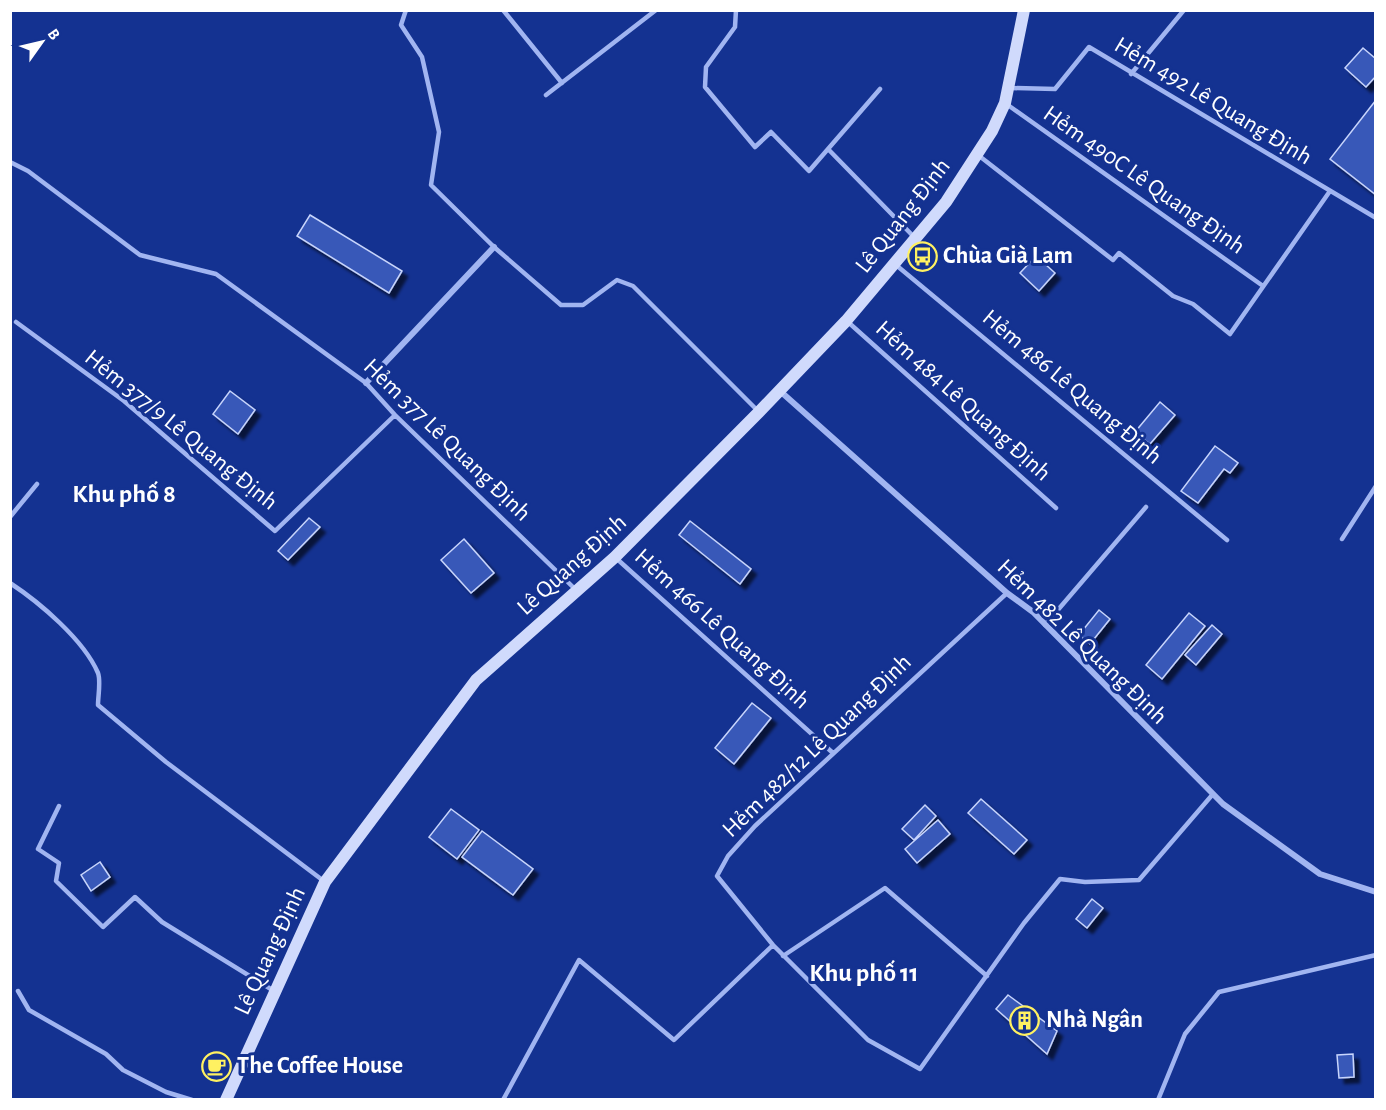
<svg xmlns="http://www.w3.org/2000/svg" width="1386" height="1110" viewBox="0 0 1386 1110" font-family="'Alegreya Sans',sans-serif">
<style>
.building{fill:#3858b8;stroke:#c8d5fc;stroke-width:1.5;filter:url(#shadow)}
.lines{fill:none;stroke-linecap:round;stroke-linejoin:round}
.lane{stroke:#a1b5f1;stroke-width:4.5}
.street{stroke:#a1b5f1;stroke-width:6}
.secondary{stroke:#d0dafc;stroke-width:12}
.labels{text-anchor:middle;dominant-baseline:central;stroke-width:6;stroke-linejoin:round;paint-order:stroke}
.street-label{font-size:24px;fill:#fff;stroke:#143291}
.poi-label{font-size:24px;font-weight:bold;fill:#fff;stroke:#143291;text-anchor:start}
.neighbourhood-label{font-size:26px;font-weight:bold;fill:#fff;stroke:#143291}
</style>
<defs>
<filter id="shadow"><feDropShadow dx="5.5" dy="5.5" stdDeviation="1.5" flood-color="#0009"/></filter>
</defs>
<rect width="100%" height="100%" fill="#143291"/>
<!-- building -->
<path class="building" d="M1363 48 1376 59V76L1366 87 1345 68Z
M1376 100V195L1330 159Z
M310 215 402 271 389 293 297 236Z
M1036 256 1055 273 1039 291 1020 273Z
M230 391 255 410 238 434 213 414Z
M1160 402 1175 415 1150 444 1135 432Z
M1215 446 1238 463 1230 473 1224 469 1198 503 1181 491Z
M309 518 320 527 288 560 278 551Z
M690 521 751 569 740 584 679 535Z
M464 539 494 573 471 593 441 560Z
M1099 610 1110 619 1090 644 1079 635Z
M1189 613 1205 626 1162 679 1146 665Z
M1212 625 1222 634 1196 665 1185 655Z
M752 703 771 718 734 764 715 748Z
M981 799 1027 840 1014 854 968 813Z
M925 805 936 816 914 840 902 829Z
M451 809 479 830 457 859 429 837Z
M938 820 950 834 917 863 905 849Z
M482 831 533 869 513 895 462 857Z
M100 862 110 877 91 891 81 875Z
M1092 899 1103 908 1087 928 1076 919Z
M1008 995 1057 1031 1047 1054 996 1009Z
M1353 1054 1354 1077 1339 1078 1337 1055Z"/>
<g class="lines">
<!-- lane -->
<path class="lane" d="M406 10 401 25 422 57 439 132 431 185 494 247 561 305H583L617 280 633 286 758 411
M503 10 562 83
M736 10 735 27 706 67 705 87 755 147 771 132 809 171 828 149 915 238
M1131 74 1184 10
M1011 88 1055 89 1089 47 1376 218
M546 95 656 10
M1005 103 1263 286
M828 149 880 89
M978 155 1113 260 1119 253 1173 296 1193 304 1230 334 1330 191
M10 162 28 171 140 255 216 274 366 383 395 415 575 589
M896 265 1227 540
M16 322 124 401 275 531 395 415
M848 322 1056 508
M10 517 37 484
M1342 539 1376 486
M617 559 833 753
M10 583C39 602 84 640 98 673 101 681 98 696 98 705L166 762 325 882
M1007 593 755 826 728 856 717 876 773 945 868 1040 920 1069 1024 923 1060 879 1085 882 1139 880 1213 794
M1045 625 1146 507
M59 806 38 849 59 863 56 881 103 927 135 897 162 922 274 991
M783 956 885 888 987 976
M18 991 29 1010 106 1054 123 1070 166 1092 192 1100
M503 1100 579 960 674 1040 773 945
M1158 1100 1185 1034 1219 992 1376 955"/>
<!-- street -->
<path class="street" d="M366 383 494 247
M780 391 1007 593 1033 612 1223 804 1320 874 1376 892"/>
<!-- secondary -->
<path class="secondary" d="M226 1100 325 882 476 680 615 557 759 412 846 321 946 202 992 131 1005 103 1024 10"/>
</g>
<!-- icons -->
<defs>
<symbol id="bus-ring" viewBox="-11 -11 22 22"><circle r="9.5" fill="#143291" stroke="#fff161" stroke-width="1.5"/><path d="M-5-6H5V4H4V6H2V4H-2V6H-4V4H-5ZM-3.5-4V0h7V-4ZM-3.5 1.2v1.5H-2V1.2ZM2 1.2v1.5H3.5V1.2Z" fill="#fff161"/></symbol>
<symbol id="building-ring" viewBox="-11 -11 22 22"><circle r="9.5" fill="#143291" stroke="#fff161" stroke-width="1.5"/><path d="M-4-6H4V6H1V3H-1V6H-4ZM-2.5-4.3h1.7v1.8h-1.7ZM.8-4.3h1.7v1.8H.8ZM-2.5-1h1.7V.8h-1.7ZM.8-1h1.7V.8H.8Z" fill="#fff161"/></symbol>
<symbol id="cafe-ring" viewBox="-11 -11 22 22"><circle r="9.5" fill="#143291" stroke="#fff161" stroke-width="1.5"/><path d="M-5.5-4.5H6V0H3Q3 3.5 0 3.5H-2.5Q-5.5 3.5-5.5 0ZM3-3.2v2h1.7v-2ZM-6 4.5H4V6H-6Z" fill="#fff161"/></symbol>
</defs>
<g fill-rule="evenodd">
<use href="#bus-ring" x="906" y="240" width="33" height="33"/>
<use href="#building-ring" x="1008" y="1004" width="33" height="33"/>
<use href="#cafe-ring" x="200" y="1050" width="33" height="33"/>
</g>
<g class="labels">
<!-- street labels -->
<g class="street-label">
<text transform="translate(1213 101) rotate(31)">Hẻm 492 Lê Quang Định</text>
<text transform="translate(1144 180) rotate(35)">Hẻm 490C Lê Quang Định</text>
<text transform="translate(903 216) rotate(-52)">Lê Quang Định</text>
<text transform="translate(1072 387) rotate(40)">Hẻm 486 Lê Quang Định</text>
<text transform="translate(963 401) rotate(42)">Hẻm 484 Lê Quang Định</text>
<text transform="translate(181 430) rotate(39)">Hẻm 377/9 Lê Quang Định</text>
<text transform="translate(447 440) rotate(44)">Hẻm 377 Lê Quang Định</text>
<text transform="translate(572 565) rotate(-42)">Lê Quang Định</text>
<text transform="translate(722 629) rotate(42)">Hẻm 466 Lê Quang Định</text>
<text transform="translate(1082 642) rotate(44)">Hẻm 482 Lê Quang Định</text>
<text transform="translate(817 746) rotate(-44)">Hẻm 482/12 Lê Quang Định</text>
<text transform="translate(270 951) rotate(-65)">Lê Quang Định</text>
</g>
<!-- poi labels -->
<g class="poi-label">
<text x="943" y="256">Chùa Già Lam</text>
<text x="1046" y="1020">Nhà Ngân</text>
<text x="237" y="1066">The Coffee House</text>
</g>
<!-- neighbourhood labels -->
<g class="neighbourhood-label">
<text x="124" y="494">Khu phố 8</text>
<text x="864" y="973">Khu phố 11</text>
</g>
</g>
<!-- border -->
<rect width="1386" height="1110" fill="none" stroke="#ffffff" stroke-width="24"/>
<!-- north arrow -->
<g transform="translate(42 42) rotate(56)" stroke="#143291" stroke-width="4.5" paint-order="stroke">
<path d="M0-4.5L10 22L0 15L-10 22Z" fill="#ffffff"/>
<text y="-9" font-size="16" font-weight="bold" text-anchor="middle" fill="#ffffff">B</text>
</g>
</svg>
